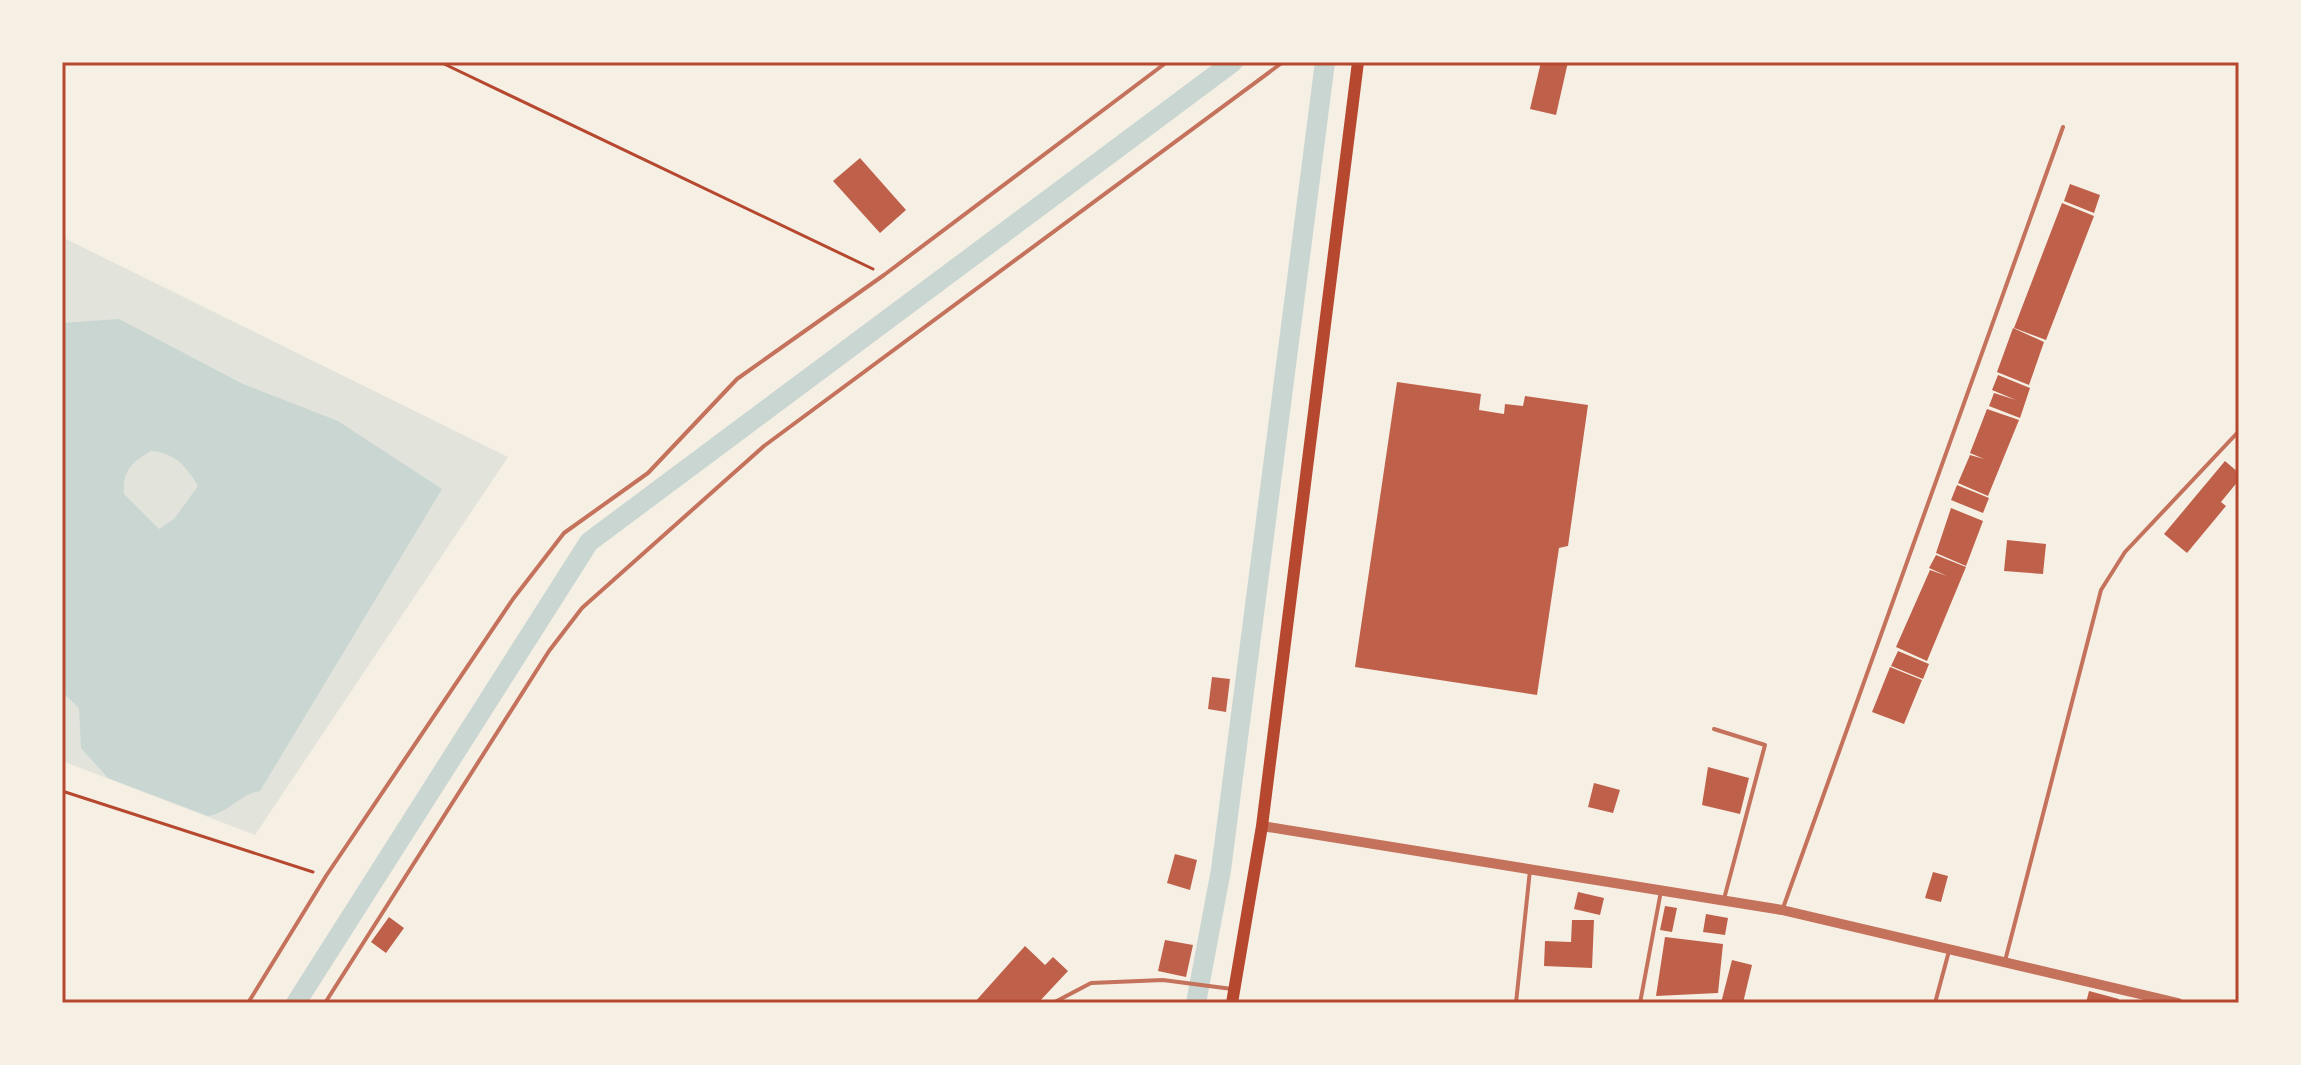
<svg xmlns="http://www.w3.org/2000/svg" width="2301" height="1065" viewBox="0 0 2301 1065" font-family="'Archivo Narrow',sans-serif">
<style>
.green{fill:#e2e4dc}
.water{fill:#c9d6d2;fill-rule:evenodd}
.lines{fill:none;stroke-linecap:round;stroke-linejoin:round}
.canal{stroke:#c9d6d2;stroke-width:20}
.building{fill:#bf614a}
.path{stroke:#b5482f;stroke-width:3}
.service{stroke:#c5725c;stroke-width:4}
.tertiary{stroke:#c5725c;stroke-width:10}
.secondary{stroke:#b5482f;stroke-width:12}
.neatline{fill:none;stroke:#b5482f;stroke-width:3}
</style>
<rect width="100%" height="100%" fill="#f6efe4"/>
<!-- green -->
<path class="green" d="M62 237 508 457 255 835 62 761Z"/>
<!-- water -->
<path class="water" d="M119 319 243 384 338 421 442 489 260 791C238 795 230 812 208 816L108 778 81 748 79 708 62 692V323ZM151 451C175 453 186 466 198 486L174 519 159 529 124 494C122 471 132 462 151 451Z"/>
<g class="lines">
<!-- canal -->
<path class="canal" d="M296 1003 589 542 1233 62
M1196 1003 1221 870 1325 62"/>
</g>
<!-- building -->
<path class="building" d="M1541 62H1568L1556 115 1530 109Z
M860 158 906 210 880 233 833 181Z
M2070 184 2100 195 2094 213 2064 201Z
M2062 203 2094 216 2046 340 2014 328Z
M2013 328 2044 342 2029 385 1997 372Z
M1998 375 2030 388 2020 418 1989 406 1994 393 2016 400 1992 390Z
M1397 382 1481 394 1479 410 1504 414 1505 404 1523 406 1525 396 1588 405 1568 546 1559 548 1537 695 1355 667Z
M1987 409 2019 420 1988 496 1958 483 1970 455 1984 459 1970 453Z
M2225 461 2239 473V480L2221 502 2226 506 2187 553 2164 534Z
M1957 485 1989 498 1983 513 1951 500Z
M1951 508 1983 521 1966 566 1936 553Z
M2007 540 2046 544 2043 574 2004 571Z
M1936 555 1966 567 1927 661 1896 647 1930 570 1947 576 1929 568Z
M1898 651 1929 664 1923 679 1891 666Z
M1890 667 1922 680 1904 724 1872 712Z
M1212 677 1230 679 1226 712 1208 709Z
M1708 767 1749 778 1740 814 1702 805Z
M1594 783 1620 790 1613 813 1588 807Z
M1175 854 1197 860 1190 890 1167 883Z
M1933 872 1948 876 1941 902 1925 898Z
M1578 892 1604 898 1600 915 1574 909Z
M1665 906 1677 908 1672 932 1660 930Z
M1706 914 1728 918 1725 935 1703 932Z
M389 917 404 928 386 953 371 942Z
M1572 920H1594L1592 968 1544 966 1545 941 1571 942Z
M1665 937 1723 944 1718 993 1656 996Z
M1165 940 1193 945 1186 977 1158 971Z
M1025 946 1045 965 1053 957 1068 971 1038 1003H974Z
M1732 960 1752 965 1743 1003H1721Z
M2089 991 2119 999 2118 1003H2086Z"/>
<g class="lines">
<!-- path -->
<path class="path" d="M440 62 873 269
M62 791 313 872"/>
<!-- service -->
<path class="service" d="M1714 729 1765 745 1724 899
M1783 908 2063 127
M2005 961 2101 590 2125 552 2239 431
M248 1003 326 876 513 599 564 533 648 473 737 379 884 275 1167 62
M325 1003 549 651 582 608 764 446 1283 62
M1053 1003 1091 983 1163 980 1232 989
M1516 1003 1530 870
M1640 1003 1661 891
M1935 1003 1949 951"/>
<!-- tertiary -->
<path class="tertiary" d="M1262 826 1782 910 2178 1003"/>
<!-- secondary -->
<path class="secondary" d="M1232 1003 1262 826 1358 62"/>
</g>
<!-- border -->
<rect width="2301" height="1065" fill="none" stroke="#f6efe4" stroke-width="128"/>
<rect x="64" y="64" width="2173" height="937" class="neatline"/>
</svg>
